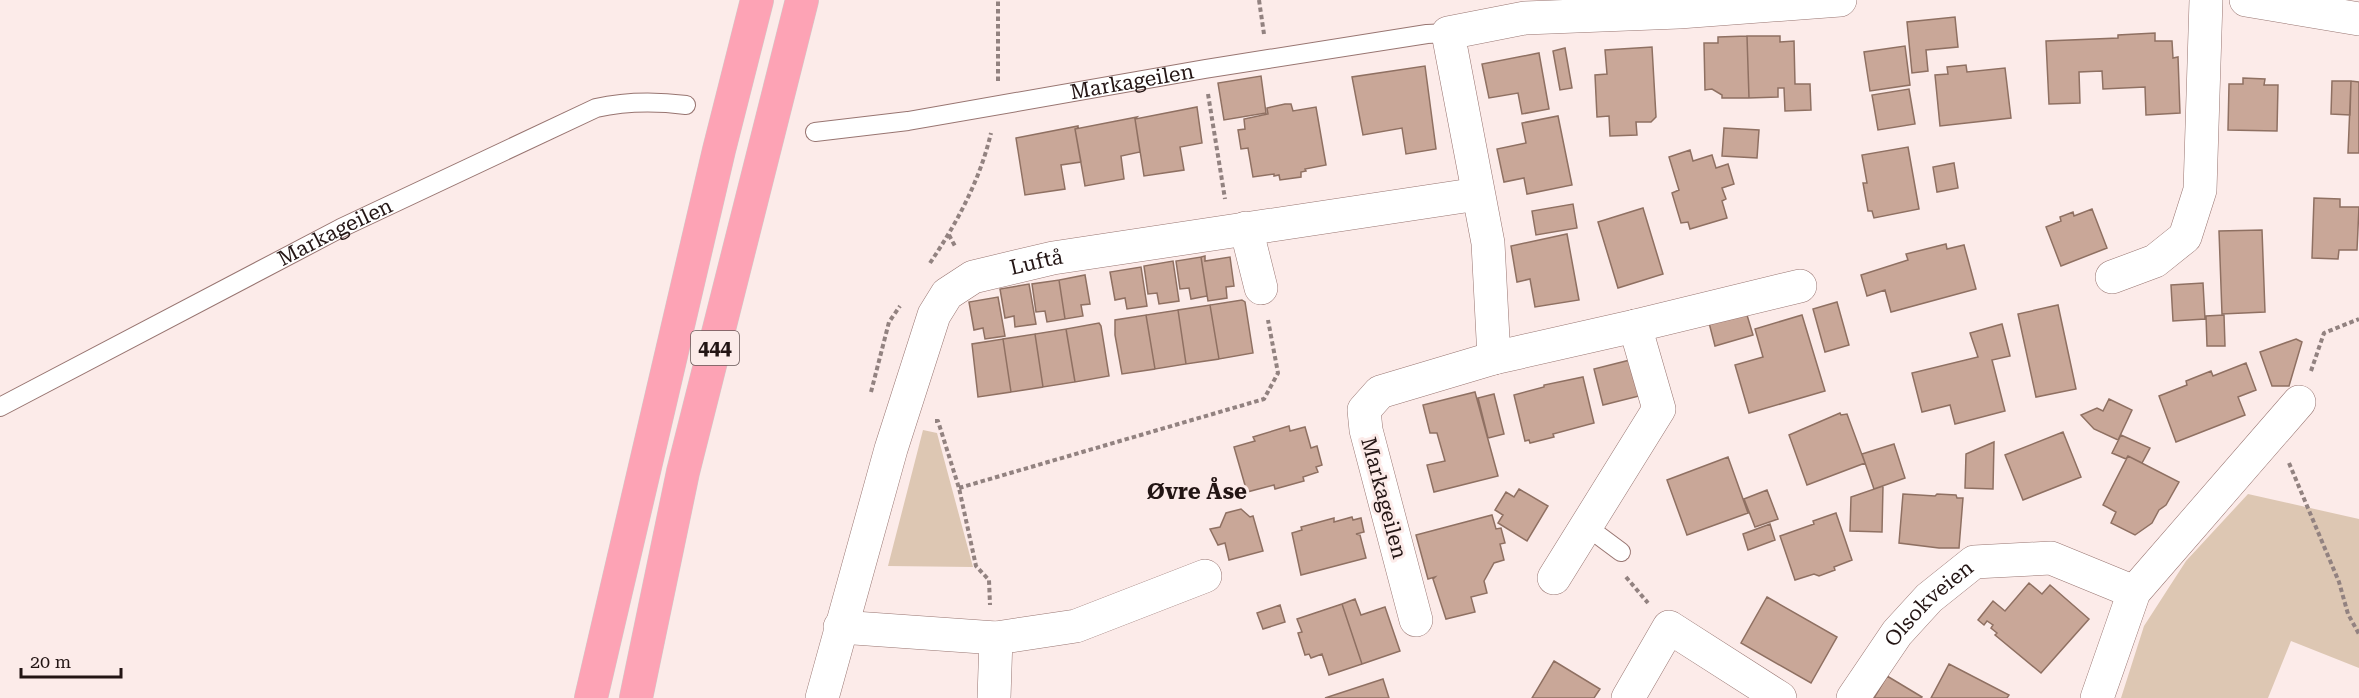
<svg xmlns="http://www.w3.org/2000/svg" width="2359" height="698" viewBox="0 0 2359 698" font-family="'Roboto Serif',serif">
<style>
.green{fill:#ddc7b3}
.building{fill:#c9a798;stroke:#8f7062;stroke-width:1.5}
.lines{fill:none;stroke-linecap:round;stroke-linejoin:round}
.lane-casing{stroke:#987571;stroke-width:20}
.street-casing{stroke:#987571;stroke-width:34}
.highway-casing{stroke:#cfcccb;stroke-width:34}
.path{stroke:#928280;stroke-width:4;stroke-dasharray:4.5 3;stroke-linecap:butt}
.lane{stroke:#fff;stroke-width:18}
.street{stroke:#fff;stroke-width:33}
.highway{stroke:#fda3b5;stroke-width:33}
.labels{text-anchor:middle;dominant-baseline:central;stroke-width:6;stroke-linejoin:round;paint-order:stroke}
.shield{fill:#fcebe9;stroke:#645554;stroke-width:1.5}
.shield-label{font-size:20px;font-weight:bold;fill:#231514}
.street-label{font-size:21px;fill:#231514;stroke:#fcebe9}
.neighbourhood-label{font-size:22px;font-weight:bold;fill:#231514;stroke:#fcebe9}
</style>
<rect width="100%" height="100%" fill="#fcebe9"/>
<!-- green -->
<path class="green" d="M923 430 937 433 973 567 888 566Z
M2248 494 2359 519V668L2291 641 2268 698H2121L2144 626 2186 561Z"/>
<!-- building -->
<path class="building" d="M1955 17 1958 47 1926 50 1928 71 1912 73 1907 22Z
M2155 33V41H2172L2173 58 2178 57 2180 113 2146 115 2145 87 2103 89 2102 71 2079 72 2080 103 2049 104 2046 41 2118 38V35Z
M1747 36 1749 98H1722V95L1712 89 1705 90 1704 43H1718V37Z
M1747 36H1780V42L1794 41 1795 84H1810L1811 110 1785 111 1784 88H1778V97L1749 98Z
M1905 46 1910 85 1870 91 1864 52Z
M1652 47 1656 117 1651 122H1636L1637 135 1610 136 1609 116 1597 117 1595 75 1607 74 1605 50Z
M1565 48 1572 88 1560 90 1553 51Z
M1539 53 1549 109 1522 114 1518 93 1489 98 1482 64Z
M1966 65 1967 72 2005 68 2011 118 1940 126 1935 75 1948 74 1947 67Z
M1425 66 1436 149 1406 154 1402 128 1363 135 1352 77Z
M1261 76 1266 113 1224 120 1218 83Z
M2243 78 2265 79 2264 85H2278L2277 131 2228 130 2229 84H2243Z
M2332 81H2351L2350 115 2331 114Z
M2351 81 2359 82V153H2348Z
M1909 89 1915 124 1878 130 1872 95Z
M1285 104H1291L1293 111 1316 107 1326 165 1305 169 1306 171 1301 172V177L1280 180 1279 175 1274 176V174L1253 177 1248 148 1241 149 1238 130 1245 129 1244 119 1268 114 1267 108Z
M1197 107 1202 143 1180 147 1184 170 1144 176 1135 119Z
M1558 116 1572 185 1527 194 1524 178 1504 182 1497 149 1526 143 1522 123Z
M1137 117 1135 119 1140 152 1121 156 1124 179 1085 186 1075 129Z
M1078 126V128L1075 129 1081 162 1061 165 1065 189 1025 195 1016 138Z
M1724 128 1759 130 1757 158 1722 156Z
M1908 147 1919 209 1874 218 1872 211H1868L1863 183H1867L1862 155Z
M1690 150 1693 161 1712 155 1716 168 1728 164 1734 184 1722 188 1726 199 1722 201 1727 218 1690 229 1688 222 1681 223 1672 193 1679 190 1669 157Z
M1954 163 1958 188 1937 192 1933 167Z
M2314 198 2340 199V207H2359L2357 250H2339L2338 259 2312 258Z
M1573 204 1577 228 1536 235 1532 211Z
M1643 208 1663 274 1618 288 1598 222Z
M2092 209 2107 248 2061 266 2046 227 2061 221 2060 217 2073 212 2074 216Z
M2262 230 2265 312 2222 314 2219 231Z
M1567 234 1579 300 1535 307 1530 279 1517 282 1511 246Z
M1946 244 1947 249 1964 245 1976 289 1891 312 1885 290 1867 296 1861 275 1908 260 1906 254Z
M1205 256V261L1230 257 1234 286 1226 287 1227 298 1208 301 1201 257Z
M1201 257 1207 296 1191 299 1189 288 1180 289 1176 261Z
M1173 261 1179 301 1159 304 1157 293 1148 294 1144 266Z
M1141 267 1147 306 1127 309 1125 298 1115 300 1110 272Z
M1085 275 1090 304 1081 305 1083 316 1065 319 1059 280Z
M1059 280 1065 319 1047 322 1045 311 1036 312 1032 284Z
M2203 283 2205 319 2173 321 2171 285Z
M1029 284 1036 324 1015 327 1014 316 1005 318 1000 289Z
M998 297 1005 336 985 339 983 328 974 330 969 302Z
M1242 300 1245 302 1253 353 1219 359 1210 305Z
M1837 302 1849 345 1825 352 1813 309Z
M1210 305 1219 359 1186 364 1178 310Z
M1744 305 1753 335 1715 346 1707 315Z
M2058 305 2076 389 2036 397 2018 314Z
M1178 310 1186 364 1155 369 1146 315Z
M1146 315 1155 369 1122 374 1115 335V320Z
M1802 315 1825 391 1749 413 1735 365 1763 357 1755 329Z
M2224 315 2225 346H2207L2206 316Z
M1099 323 1101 326 1109 376 1075 382 1066 329Z
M2002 324 2010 356 1992 360 2005 411 1955 424 1950 405 1922 412 1912 373 1978 357 1970 333Z
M1066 329 1075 382 1043 387 1035 334Z
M1035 334 1043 387 1011 392 1003 339Z
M1003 339 1011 392 978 397 972 344Z
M2296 339 2302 342 2289 386H2272L2260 352Z
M1630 360 1639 396 1603 405 1594 369Z
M2246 363 2256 390 2238 397 2245 415 2176 442 2159 396 2187 385 2186 381 2211 371 2213 376Z
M1583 377 1594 423 1553 434 1554 437 1530 443 1529 440 1525 441 1514 395 1544 387V385Z
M1475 392 1498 476 1434 492 1427 465 1445 461 1437 433H1430L1423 405Z
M1494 394 1504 434 1488 438 1478 398Z
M2109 399 2132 410 2118 440 2094 429 2081 415 2097 408 2103 411Z
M1840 413 1841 415 1847 414 1865 463 1807 485 1789 435Z
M1289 426 1290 431 1305 427 1311 448 1317 446 1322 465 1316 467 1318 472 1303 477 1304 481 1275 489 1274 485 1247 492 1234 447 1255 441 1253 437Z
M2063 432 2081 477 2023 500 2005 455Z
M2121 435 2150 448 2142 463 2128 456 2126 459 2112 453Z
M1994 442 1993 489 1965 488 1966 454Z
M1894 444 1905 478 1874 489 1862 454Z
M2128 456 2179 482 2166 505 2159 510 2152 523 2135 535 2111 523 2116 512 2103 505Z
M1728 457 1748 513 1687 535 1667 480Z
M1883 486 1882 532 1850 531 1851 497Z
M1519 489 1548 506 1527 541 1498 523 1503 515 1495 510 1506 492 1514 497Z
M1767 490 1778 519 1755 527 1744 499Z
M1903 494 1935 496 1937 494 1956 495 1957 498H1963L1959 548H1939L1899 543Z
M1241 509 1250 517 1253 516 1263 551 1229 560 1225 543 1218 545 1210 529 1220 527 1226 513Z
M1836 513 1852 560 1834 567 1835 570 1819 576 1814 574 1795 580 1780 536 1814 524 1813 521Z
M1492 515 1496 529 1501 528 1505 543 1500 544 1504 560 1494 563 1484 581 1487 593 1471 597 1475 612 1446 619 1433 579 1435 577 1428 579 1416 535Z
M1352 517 1353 520 1361 518 1364 532 1356 534 1360 535 1366 558 1301 575 1292 533 1302 530 1301 527 1334 518V522Z
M1770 524 1775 540 1748 550 1743 534Z
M2029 583 2042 594 2050 585 2089 619 2041 673 1995 635 1997 633 1991 628 1993 625 1987 621 1984 625 1978 620 1993 601 2005 611Z
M1767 597 1837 637 1811 683 1741 643Z
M1355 599 1361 615 1385 607 1400 651 1362 664 1342 604Z
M1342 604 1362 664 1329 675 1322 654 1311 658 1309 654 1305 655 1298 633 1302 632 1297 619Z
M1280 605 1285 622 1263 629 1257 613Z
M1554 661 1600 689 1594 698H1532Z
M1949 664 2009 695 2007 698H1931Z
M1887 676 1922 697 1921 698H1874Z
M1383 679 1389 698H1325Z"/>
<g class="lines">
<defs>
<g id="lane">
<path id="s1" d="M815 132 908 121 1205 69 1427 34 1448 33"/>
<path id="s2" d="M0 407 341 228 596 108C627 101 654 101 686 105"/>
<path d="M1586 526 1621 552"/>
</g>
<g id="street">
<path d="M2246 0 2359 19"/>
<path d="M1246 228 1261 288"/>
<path d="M2112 277 2155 261 2185 237 2200 190 2206 0"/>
<path d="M1494 358 1488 243 1448 33 1525 18 1679 12 1840 0"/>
<path d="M1554 578 1659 409 1635 326"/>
<path d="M1416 620 1366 430 1364 410 1380 392 1494 358 1635 326 1800 286"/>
<path d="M840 627 996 638 1076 626 1205 576"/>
<path id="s3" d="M822 698 891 449 934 315 947 294 973 277 1053 258 1478 194"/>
<path d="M994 698 996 638"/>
<path d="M1628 698 1669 627 1780 698"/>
<path id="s4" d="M1853 698 1897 633 1929 598 1974 562 2051 558 2134 592"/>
<path d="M2097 698 2134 592 2299 402"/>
</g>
<path id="highway" d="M591 698 719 150 757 0
M636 698 683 472 802 0"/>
</defs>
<!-- lane casing -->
<use href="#lane" class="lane-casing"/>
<!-- street casing -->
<use href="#street" class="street-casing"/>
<!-- highway casing -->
<use href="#highway" class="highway-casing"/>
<!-- path -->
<path class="path" d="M1259 0 1264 34
M998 81V0
M1208 94 1225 199
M949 235 956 248
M930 263C957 223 980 180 991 133
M2311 371 2324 333 2359 319
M871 392 889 322 900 306
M935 421H938L959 488 976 566 989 580 990 605
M2289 463 2339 582 2348 614 2359 634
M959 488 1264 399 1278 373 1268 320
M1626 577 1648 603"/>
<!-- lane -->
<use href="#lane" class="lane"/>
<!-- street -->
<use href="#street" class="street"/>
<!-- highway -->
<use href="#highway" class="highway"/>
</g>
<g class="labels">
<!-- shield labels -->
<rect class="shield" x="691" y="331" width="48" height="34" rx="4.5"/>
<g class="shield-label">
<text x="715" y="348">444</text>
</g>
<!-- street labels -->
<g class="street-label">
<text stroke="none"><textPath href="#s1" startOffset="321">Markageilen</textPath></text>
<text stroke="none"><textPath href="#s2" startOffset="378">Markageilen</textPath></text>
<text stroke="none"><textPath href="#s3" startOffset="520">Luftå</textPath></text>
<text transform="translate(1384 498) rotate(75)">Markageilen</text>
<text stroke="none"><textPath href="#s4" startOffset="122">Olsokveien</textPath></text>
</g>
<!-- neighbourhood labels -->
<g class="neighbourhood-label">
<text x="1197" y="491">Øvre Åse</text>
</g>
</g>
<!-- scale -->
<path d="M21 668v9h100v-9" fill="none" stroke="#231514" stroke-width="3"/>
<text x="30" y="668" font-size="18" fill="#231514" stroke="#fcebe9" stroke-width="4.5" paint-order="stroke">20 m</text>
</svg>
